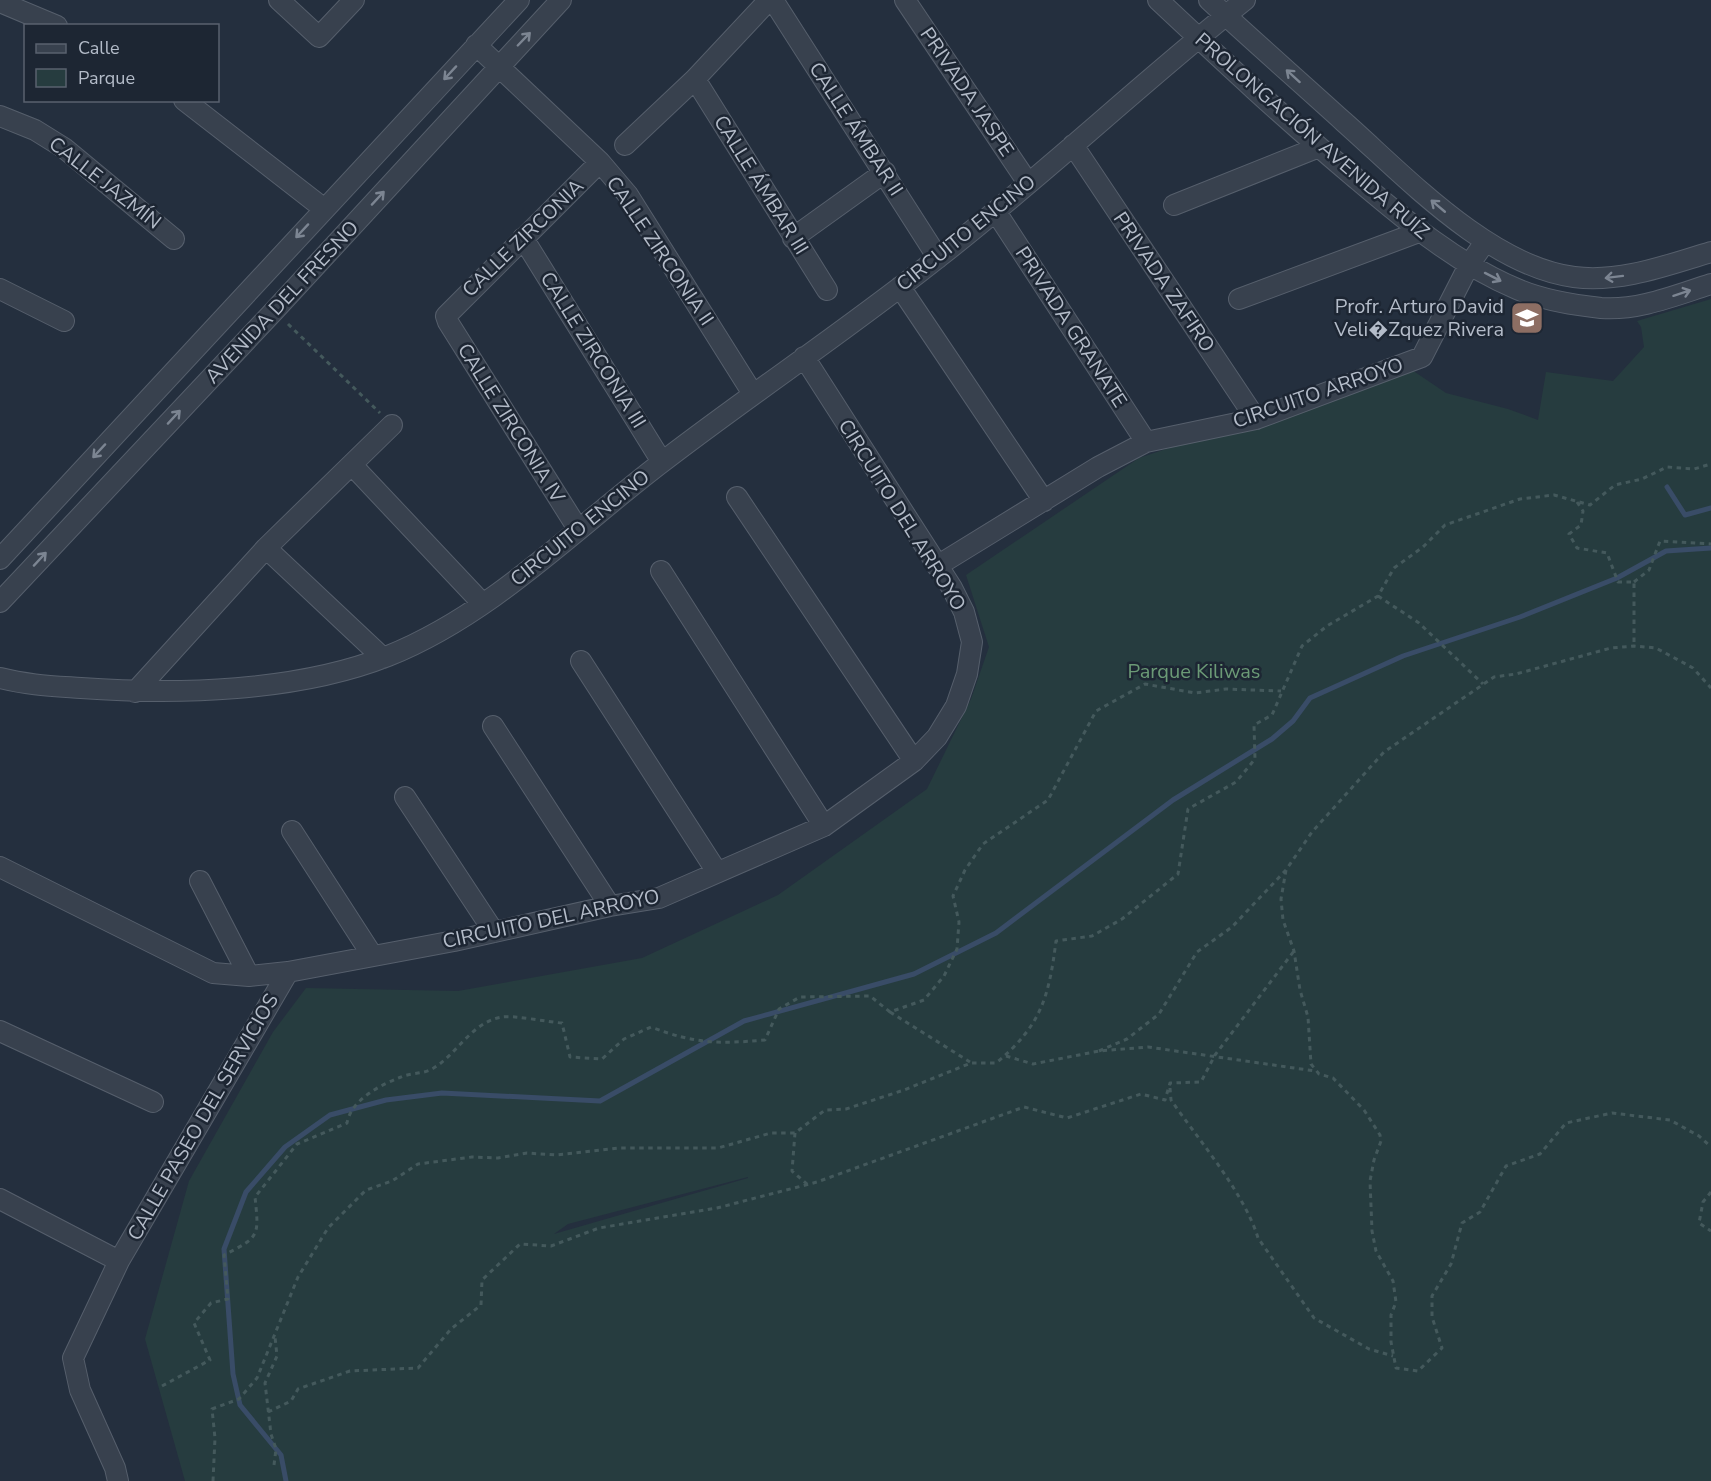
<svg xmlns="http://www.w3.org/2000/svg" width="1711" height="1481" viewBox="0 0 1711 1481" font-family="'Nunito Sans',sans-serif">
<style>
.green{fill:#263c3f;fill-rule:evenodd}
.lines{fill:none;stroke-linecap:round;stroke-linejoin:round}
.stream{stroke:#394c67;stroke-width:5}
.minor-casing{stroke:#565f6c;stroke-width:22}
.path{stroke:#44595c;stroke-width:3;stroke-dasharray:4.5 4.5;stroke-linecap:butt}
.minor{stroke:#38414e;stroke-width:20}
.oneway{stroke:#7c8592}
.labels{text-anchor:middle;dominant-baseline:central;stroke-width:5;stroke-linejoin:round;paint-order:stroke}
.street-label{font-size:20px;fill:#b4bcc9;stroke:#1d2633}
.poi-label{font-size:20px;fill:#b4bcc9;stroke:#1d2633;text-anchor:end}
.park-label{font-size:20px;fill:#6b9a76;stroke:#1d2633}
</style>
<rect width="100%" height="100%" fill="#242f3e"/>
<!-- green -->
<path class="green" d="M1711 299V1481H185L145 1339 189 1181 273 1032 306 988 458 991 642 958 778 895 927 789 971 699 989 647 966 575 1139 458 1409 368 1446 393 1508 409 1538 420 1546 372 1613 381 1644 347 1641 327 1637 321ZM748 1177V1178L554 1234 568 1224Z"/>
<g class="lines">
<!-- stream -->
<path class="stream" d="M1667 487 1685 515 1711 508
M286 1481 281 1455 240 1405 233 1374 224 1249 246 1192 285 1147 330 1115 386 1100 442 1093 600 1101 744 1021 914 974 996 933 1173 800 1272 739 1293 721 1310 698 1403 656 1520 617 1617 578 1666 551 1711 548"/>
<defs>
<path id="minor" d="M279 0 319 37 354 0
M773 0 938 258
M905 0 1028 183
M1158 0C1222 60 1286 120 1353 176 1404 219 1455 263 1517 289 1542 300 1573 305 1601 308 1638 311 1676 295 1711 284
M1209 0C1253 41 1299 81 1344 122 1405 176 1489 266 1574 277 1621 283 1667 265 1711 252
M0 2 57 26
M476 45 600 162 628 195 753 394
M695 79 827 290
M184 100 323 208
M0 116 35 130 64 148 174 239
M625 145 695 79 769 0
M1073 145 1256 419
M1174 205 1319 147
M996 212 1146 442
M523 238 662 462
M793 238 885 172
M900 287 1044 501
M0 289 64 321
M1239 299 1419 232
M352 465 482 603
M737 497 914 761
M578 529 448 322 446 316 600 162
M266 548 383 658
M0 559 519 0
M937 566 1098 467 1146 442 1256 419 1422 357 1469 265 1485 242
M661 571 824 826
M0 602 274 311 561 0
M581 661 717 872
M0 678C27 685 53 686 81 688 177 695 297 692 388 656 493 614 576 527 665 460 755 391 850 328 939 257 1044 175 1141 83 1245 0
M135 692 266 548 392 425
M493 726 610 906
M405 797 494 932
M292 831 372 955
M0 867 213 973 249 976 288 972 454 941 610 906 659 898 824 826 914 761 937 737 956 706 967 674 972 642 964 612 952 588 804 357
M200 881 249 976
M0 1031 153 1102
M0 1199 119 1261
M118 1481 115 1468 80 1390 73 1358 119 1261 288 972"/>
</defs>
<!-- minor casing -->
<use href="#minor" class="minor-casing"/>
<!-- path -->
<path class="path" d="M288 324 380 413
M1577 502 1583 511 1581 525 1569 534 1577 548 1607 553 1618 582H1634V646
M1634 582 1649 570 1660 541 1711 544
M1378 596 1419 623 1483 684
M1286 870 1281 899 1283 920 1294 951 1300 990 1308 1017 1311 1064 1319 1074 1333 1078 1364 1110 1380 1135 1381 1141 1374 1160 1370 1181 1372 1231 1376 1251 1393 1281 1396 1302 1391 1315V1342L1396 1368 1418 1371 1442 1348 1432 1317V1296L1451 1264 1462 1223 1480 1212 1506 1166 1540 1154 1566 1123 1612 1113 1670 1120 1699 1136 1711 1147
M890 1012 970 1062
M1099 1051 1127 1039 1159 1014 1197 952 1232 927 1286 870 1312 832 1384 752 1494 677 1516 674 1611 648 1634 646 1656 648 1693 668 1711 688
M1006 1056 1033 1064 1099 1051 1148 1047 1315 1071
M1170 1088 1171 1100C1198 1139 1245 1194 1258 1238L1314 1318 1369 1349 1393 1356
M795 1133 792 1171 808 1185
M1711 1192 1703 1202 1699 1223 1711 1231
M162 1386 210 1360 194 1323 211 1303 228 1299 224 1255C260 1237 259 1236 255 1197L297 1144 347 1123C351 1100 380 1085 401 1077 410 1073 423 1074 432 1069 457 1055 471 1022 502 1017 514 1015 547 1022 562 1023L570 1057 602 1059 624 1039 651 1027C695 1044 719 1044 765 1040L779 1009 800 997 870 996 890 1012 924 1000 944 976 957 949 959 922 953 896 965 870 983 844 1048 800 1096 711 1145 684 1195 693 1226 689 1281 691
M268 1412 291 1401 298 1389 350 1371 418 1368 451 1329 481 1305 482 1280 520 1244 551 1246 599 1228 717 1208 817 1182 1024 1107 1067 1118 1141 1094 1165 1100 1170 1083 1201 1082 1215 1055 1294 951
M274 1465 276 1449 271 1434 265 1383 277 1356 275 1337
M213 1481 215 1438 212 1409 239 1399 257 1378 298 1277 328 1228 366 1190 392 1181 418 1164 472 1157 498 1158 527 1153 556 1155 620 1148H718L771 1133H795L825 1110 846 1109 904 1090 971 1063H996C1041 1026 1049 997 1056 941L1092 936 1122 919 1178 874 1188 809 1236 782 1255 759 1254 725 1272 715 1302 646 1327 626 1378 596 1394 568 1423 547 1445 525 1520 499 1554 495 1590 505 1615 485 1642 479 1667 467 1694 469 1711 464"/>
<!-- minor -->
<use href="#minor" class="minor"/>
</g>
<!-- one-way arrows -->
<defs><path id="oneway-shaft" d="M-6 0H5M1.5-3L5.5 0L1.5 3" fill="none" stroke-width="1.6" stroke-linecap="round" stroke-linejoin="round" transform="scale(1.5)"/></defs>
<g class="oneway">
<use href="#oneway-shaft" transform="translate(524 39) rotate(-46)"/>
<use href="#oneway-shaft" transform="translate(450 73) rotate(133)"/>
<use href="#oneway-shaft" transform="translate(1293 76) rotate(-138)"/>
<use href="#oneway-shaft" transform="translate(378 198) rotate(-47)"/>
<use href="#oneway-shaft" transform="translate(1438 206) rotate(-140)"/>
<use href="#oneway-shaft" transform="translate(302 231) rotate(133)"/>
<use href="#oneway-shaft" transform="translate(1493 277) rotate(27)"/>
<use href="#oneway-shaft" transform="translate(1614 277) rotate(173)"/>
<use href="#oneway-shaft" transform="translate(1682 293) rotate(-18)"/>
<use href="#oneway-shaft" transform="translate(174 417) rotate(-47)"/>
<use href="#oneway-shaft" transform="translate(99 451) rotate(133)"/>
<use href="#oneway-shaft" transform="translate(40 559) rotate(-47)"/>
</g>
<!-- icons -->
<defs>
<symbol id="university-square" viewBox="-11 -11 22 22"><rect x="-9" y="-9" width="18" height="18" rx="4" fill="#8d6e63" stroke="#1d2633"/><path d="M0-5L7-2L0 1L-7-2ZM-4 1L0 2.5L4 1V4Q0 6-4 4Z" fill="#fff"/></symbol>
</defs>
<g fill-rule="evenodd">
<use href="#university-square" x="1508" y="299" width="38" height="38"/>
</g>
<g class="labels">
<!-- street labels -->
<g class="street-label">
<text transform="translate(967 92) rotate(56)">PRIVADA JASPE</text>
<text transform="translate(856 129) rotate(57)">CALLE ÁMBAR II</text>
<text transform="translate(1312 136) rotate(41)">PROLONGACIÓN AVENIDA RUÍZ</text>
<text transform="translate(105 183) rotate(38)">CALLE JAZMÍN</text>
<text transform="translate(761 185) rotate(58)">CALLE ÁMBAR III</text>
<text transform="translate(966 233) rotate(-39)">CIRCUITO ENCINO</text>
<text transform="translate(523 238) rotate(-44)">CALLE ZIRCONIA</text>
<text transform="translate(660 251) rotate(56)">CALLE ZIRCONIA II</text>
<text transform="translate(1164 282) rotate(56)">PRIVADA ZAFIRO</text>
<text transform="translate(282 302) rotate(-47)">AVENIDA DEL FRESNO</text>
<text transform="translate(1071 327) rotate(57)">PRIVADA GRANATE</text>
<text transform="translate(593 350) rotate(58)">CALLE ZIRCONIA III</text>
<text transform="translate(1318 393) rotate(-19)">CIRCUITO ARROYO</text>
<text transform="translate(511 423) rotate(58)">CALLE ZIRCONIA IV</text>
<text transform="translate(902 515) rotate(58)">CIRCUITO DEL ARROYO</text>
<text transform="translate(580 528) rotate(-39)">CIRCUITO ENCINO</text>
<text transform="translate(551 919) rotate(-12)">CIRCUITO DEL ARROYO</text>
<text transform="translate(203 1117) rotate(-60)">CALLE PASEO DEL SERVICIOS</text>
</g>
<!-- poi labels -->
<g class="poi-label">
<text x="1504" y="306">Profr. Arturo David<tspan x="1504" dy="23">Veli�Zquez Rivera</tspan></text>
</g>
<!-- park labels -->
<g class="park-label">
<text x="1194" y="671">Parque Kiliwas</text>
</g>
</g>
<!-- legend -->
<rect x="24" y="24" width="195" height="78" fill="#1d2633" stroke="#59626f" stroke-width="1.5"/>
<rect x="36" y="44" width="30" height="9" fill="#38414e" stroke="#59626f" stroke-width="1.5"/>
<text x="78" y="54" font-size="18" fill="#b4bcc9">Calle</text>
<rect x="36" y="69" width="30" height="18" fill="#263c3f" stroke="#59626f" stroke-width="1.5"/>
<text x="78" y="84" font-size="18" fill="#b4bcc9">Parque</text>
</svg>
